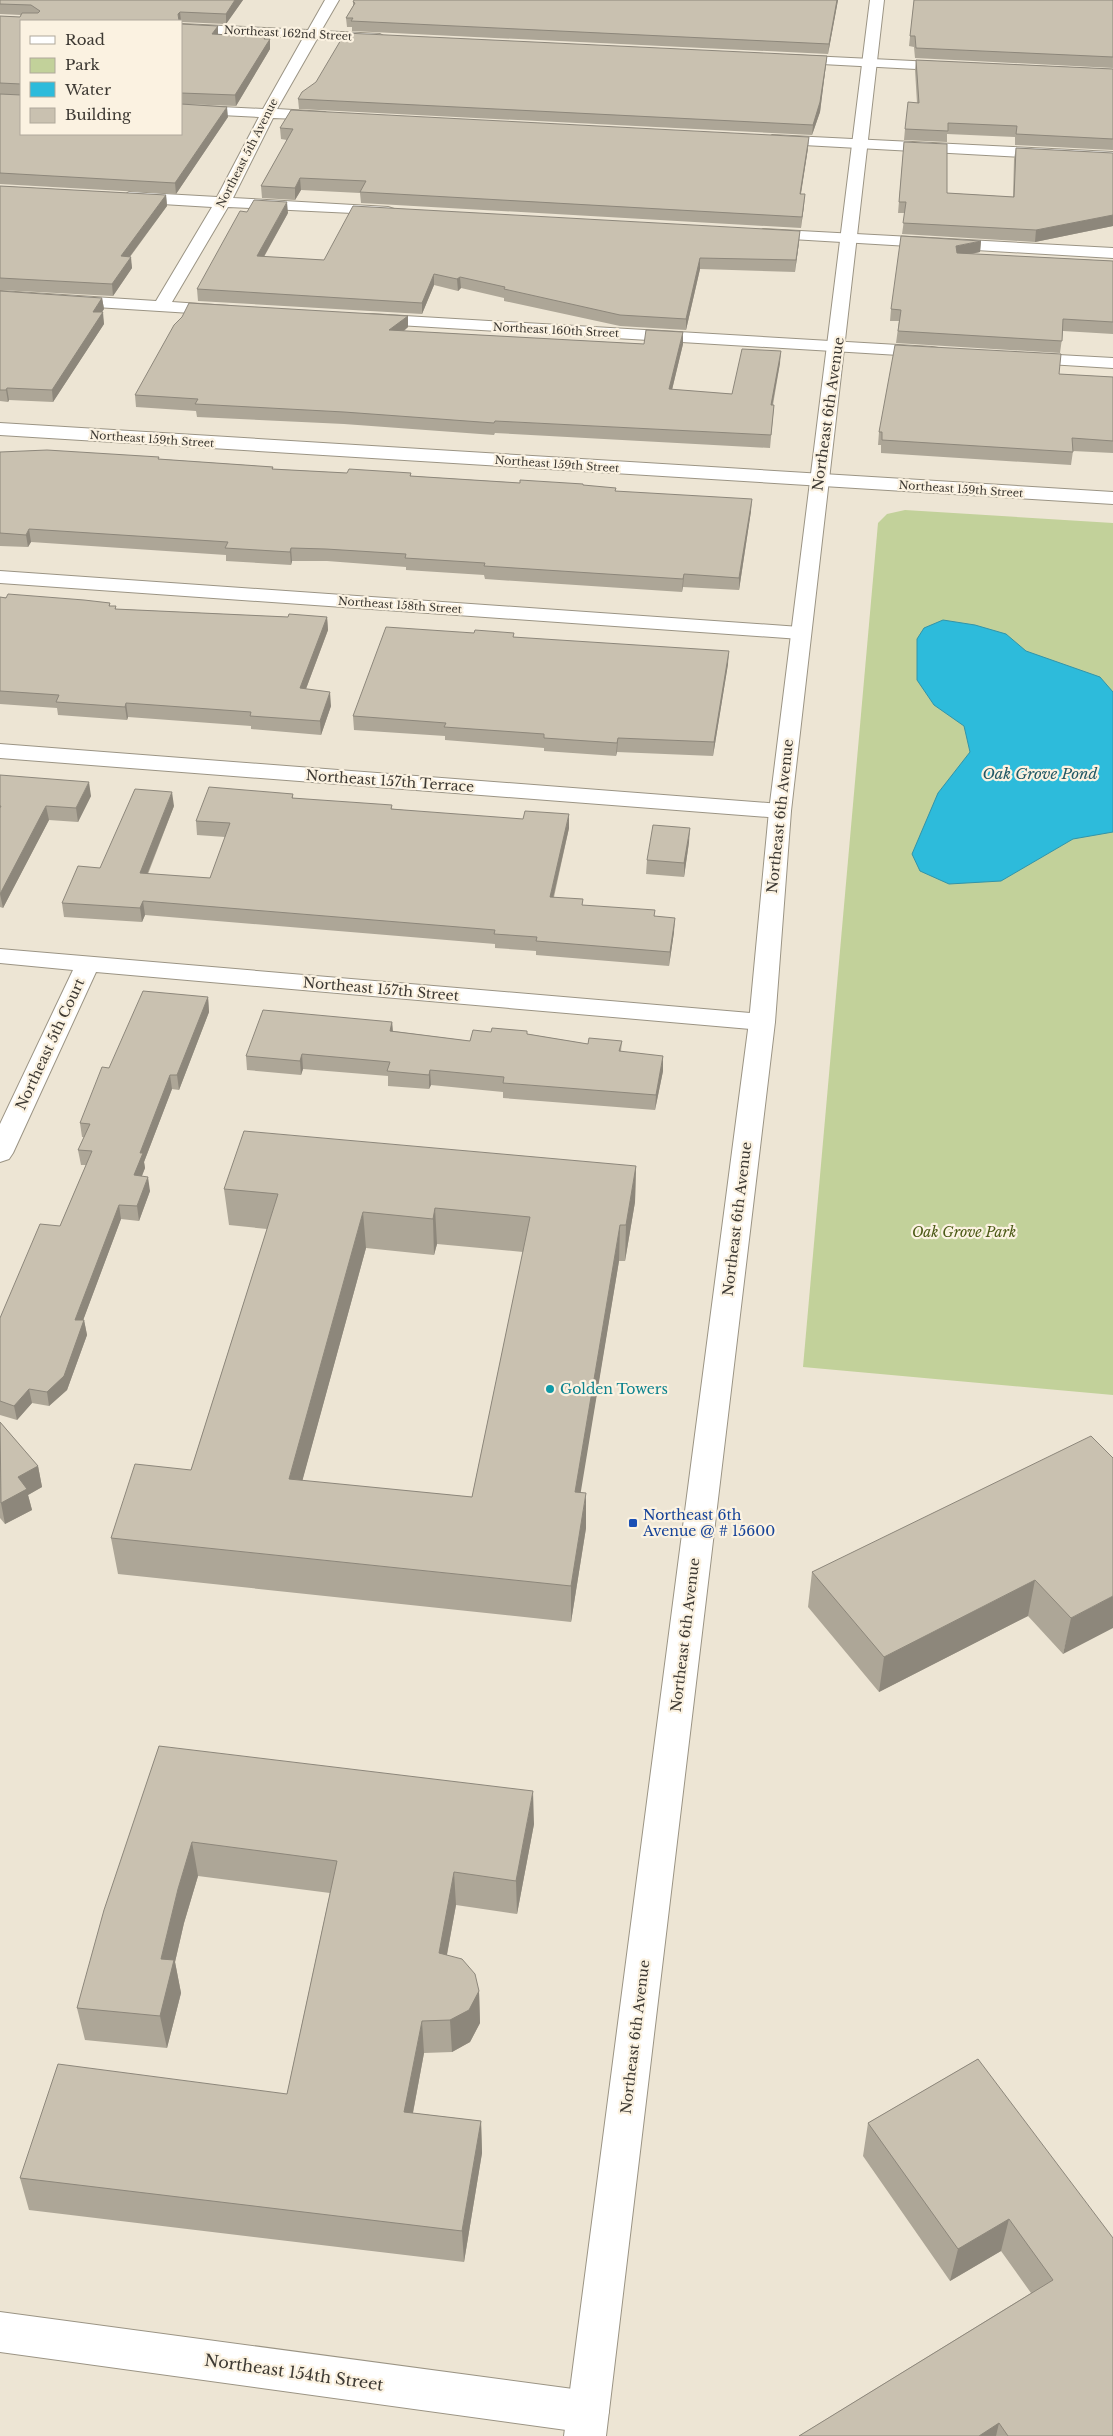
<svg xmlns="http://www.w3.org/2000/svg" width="1113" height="2436" viewBox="0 0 1113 2436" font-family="'Libre Baskerville',serif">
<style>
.green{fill:#c2d19a}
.water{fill:#2dbbdb;stroke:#3294a9}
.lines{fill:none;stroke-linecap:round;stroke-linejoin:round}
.minor-casing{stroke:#9b9484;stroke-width:2}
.tertiary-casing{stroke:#9b9484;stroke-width:2}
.secondary-casing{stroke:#9b9484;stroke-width:2}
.minor{fill:#fff;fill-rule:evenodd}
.tertiary{fill:#fff;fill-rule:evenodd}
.secondary{fill:#fff;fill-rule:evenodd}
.wall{fill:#ada697;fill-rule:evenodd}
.shaded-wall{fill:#8d877b}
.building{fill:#c9c1b0;stroke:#8d877b;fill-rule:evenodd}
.culture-dot{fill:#0f9aa8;stroke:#fbf2e1;stroke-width:2}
.transit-dot{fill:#1a4fb4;stroke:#fbf2e1;stroke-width:2}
.labels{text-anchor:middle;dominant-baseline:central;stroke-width:4.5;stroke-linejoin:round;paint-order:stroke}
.far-street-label{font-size:11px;fill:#3d3933;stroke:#fbf2e1}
.street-label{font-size:14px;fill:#3d3933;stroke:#fbf2e1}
.park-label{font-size:14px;font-style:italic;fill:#4c5a17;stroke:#fbf2e1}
.culture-label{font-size:14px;fill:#0d838f;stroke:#fbf2e1;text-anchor:start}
.transit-label{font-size:14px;fill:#164399;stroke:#fbf2e1;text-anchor:start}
.water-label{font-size:15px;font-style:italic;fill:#225966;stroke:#fbf2e1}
.near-street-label{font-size:16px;fill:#3d3933;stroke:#fbf2e1}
</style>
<rect width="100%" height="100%" fill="#ede5d4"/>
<!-- green -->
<path class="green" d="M905 510 1113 523V1395L803 1367 878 523 887 514Z"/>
<!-- water -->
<path class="water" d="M943 620 975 625 1006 634 1026 651 1100 677 1113 692V832L1073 839 1001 881 949 884 920 871 912 854 938 793 970 752 964 726 934 705 917 680V639L924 628Z"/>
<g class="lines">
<defs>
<path id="minor" d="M325 0H339L321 31 380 34 387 38 380 42 317 39 277 109 325 112 332 116 325 120 273 118 233 198 388 207 394 209 396 212 394 215 228 207 172 302 229 306 231 310 229 314 223 315 0 301V291L156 301 212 207 129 202 121 197 129 192 217 197 259 117 181 113V105L263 109 303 38 181 32V24L308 30Z
M789 55 954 63 961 67 954 71 784 62 782 59 784 56Z
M772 135 1113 152V162L767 143 764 140Z
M763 229 1113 248V258L757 237 755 234Z
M371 314 932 347 938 348 941 352 938 356 932 357 365 323 362 319 365 315Z
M1022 353 1113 358V368L1016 362 1013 358 1016 354Z
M0 571 800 627 807 629 810 633 807 637 800 639 0 583Z
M0 744 780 804 788 806 791 811 788 816 780 818 0 758Z
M0 949 762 1014 771 1016 775 1022 771 1028 762 1030 96 972 13 1153 9 1159 0 1162V1124L73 970 0 963Z
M0 2312 588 2391 603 2397 609 2412 603 2427 588 2433 0 2352Z"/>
<path id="tertiary" d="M0 423 1113 492V504L0 435Z"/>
<path id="secondary" d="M870 0H884L791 811 775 1022 606 2436H564L749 1022 769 811Z"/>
</defs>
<!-- minor casing -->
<use href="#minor" class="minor-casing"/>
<!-- tertiary casing -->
<use href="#tertiary" class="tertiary-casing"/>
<!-- secondary casing -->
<use href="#secondary" class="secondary-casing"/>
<!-- minor -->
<use href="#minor" class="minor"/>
<!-- tertiary -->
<use href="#tertiary" class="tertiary"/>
<!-- secondary -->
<use href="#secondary" class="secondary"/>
</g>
<!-- wall -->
<path class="wall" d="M0 0H243L226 24 181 22V21H21V134L228 117 176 194 0 184V16L20 17 21 15 0 14Z
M838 0 828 54 352 31V27H347L346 18 353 6V2Z
M914 0H1113V68L915 58 914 47 909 46Z
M181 24 218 26V34L265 39 270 49 236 106 181 104Z
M827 56 820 112 812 135 299 109 298 99Z
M916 60 1113 69V150L1015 145V137L947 134V142L904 140 905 129 917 103 915 70Z
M280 128 808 148 801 194 804 205 801 228 361 203 360 193 301 190 295 200 262 198 261 186 287 140 281 139Z
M904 142 947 193 1013 197 1014 159 1016 148 1113 153V226L1035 242 902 234 905 213H898Z
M0 186 166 195 167 206 130 257 132 268 113 296 0 290Z
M288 213 264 257 324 260 799 242 795 272 700 269 686 330 620 326 504 301V298L461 288 458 291 434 285 422 314 198 301 197 289Z
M981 241 980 252 971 254 1113 261V334L1063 331 1060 353 896 343 899 321H890L891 309Z
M0 291 102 298 104 309 102 312 104 324 53 402 9 400 8 402 0 401Z
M408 316V327L404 331 644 344H683L672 390 732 394 780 363 773 405H774L773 417 770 448 495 433 494 435 344 424 197 417 196 411 136 407 135 395Z
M1059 374 1113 377V453L1073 451 1071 465 881 453V445H878L879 432Z
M0 452 159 459 273 467V469L347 473H411V476L520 483 583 484V486L616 491 751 511 739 590 683 587 682 592 485 579 484 575 406 570V567L327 561H292L291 565 226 561V555L31 542 28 547 0 546Z
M0 597 110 603V606H116V609L288 617H327L328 630 306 689 331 706 321 735 251 729V726L128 717 127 720 58 715 57 708 0 704Z
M514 637 728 664 713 756 617 752 616 756 544 751V748L445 740V736L354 730 353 716Z
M0 775 91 796 78 822 49 820 3 908 0 907Z
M293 794V798L569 828 554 897 583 905 655 916 674 932 669 966 536 955V951L495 948V944L145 915 142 922 64 917 62 903 100 868 174 806 148 874 210 878 225 837 197 835 196 821Z
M689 842 684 877 646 874 647 860Z
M208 997 209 1012 179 1090 172 1089 144 1162 145 1168 142 1176 150 1191 139 1221 121 1219 83 1320H84L87 1335 67 1390 49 1406 32 1403 17 1420 0 1415V1318L60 1226 86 1165H81L78 1150 84 1137H82L80 1123 109 1068Z
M392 1022 393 1031 470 1041 528 1034 588 1044 622 1041 621 1051 663 1071 655 1110 503 1098V1092L431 1085 429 1089 388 1086V1076L303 1069 301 1075 247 1070 246 1056Z
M636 1166 635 1202 625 1261H619L580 1492 586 1528 571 1622 118 1574 111 1538 191 1470 267 1229 229 1225 224 1189ZM437 1244 523 1252 472 1497 302 1481 366 1248 434 1255Z
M0 1422 38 1466 42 1487 28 1495 32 1510 5 1524 0 1518Z
M1113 1458 1063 1654 1028 1616 879 1692 808 1607 812 1572Z
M159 1746 534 1824 517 1914 456 1905 447 1955 479 1991 480 2023 470 2042 452 2052 424 2053 413 2113 481 2121 482 2153 464 2262 29 2210 20 2178 287 2094 330 1893 198 1876 184 1923 175 1962 181 1993 167 2048 85 2040 77 2008Z
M978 2059 1113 2436H799L1031 2293 1001 2251 950 2281 863 2156 868 2123Z"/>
<!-- shaded-wall -->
<path class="shaded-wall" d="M235 0H243L226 24V14Z
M837 0H838L828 54 829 44Z
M180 12 181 21H179L178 14Z
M218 26V36L212 34Z
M265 37 266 45 270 39V49L236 106 235 95Z
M827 56 820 112 812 135 813 125Z
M227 107 228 117 176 194 175 183Z
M809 137 808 148 799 205 800 194Z
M300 178 301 190 295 200V188Z
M805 194 804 205 801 228 802 217Z
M166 195 167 206 122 267 121 256Z
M287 202 288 213 258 267 257 256Z
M1113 215V226L1035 242 1036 230Z
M800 231 799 242 795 272 796 260Z
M981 241 980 252 955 257 956 246Z
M131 257 132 268 113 296 112 284Z
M700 258V269L686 330V319Z
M434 274V285L422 314V303Z
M460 277 461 288 458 291 457 279Z
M102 298 104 309 94 323 93 312Z
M103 312 104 324 53 402 52 390Z
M408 316V327L390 342 389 330Z
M683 332V344L669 402V389Z
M781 351 780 363 770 417 771 405Z
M7 388 9 400 8 402 6 390Z
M752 499 751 511 739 590V578Z
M29 529 31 542 28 547 26 535Z
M291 548 292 561 291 565 290 552Z
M684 574 683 587 682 592 683 579Z
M327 617 328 630 301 702 300 688Z
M729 651 728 664 713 756 714 742Z
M330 692 331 706 321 735 320 721Z
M126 703 128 717 127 720 125 707Z
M618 738 617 752 616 756 617 743Z
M89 782 91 796 78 822 76 808Z
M172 792 174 806 142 887 140 873Z
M46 806 49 820 3 908 0 894Z
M569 814V828L550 911V897Z
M690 828 689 842 684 877V863Z
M143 901 145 915 142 922 140 908Z
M675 918 674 932 669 966 670 952Z
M208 997 209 1012 179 1090 177 1075Z
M392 1022 393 1036 390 1031Z
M302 1054 303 1069 301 1075 300 1061Z
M663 1056V1071L655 1110 656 1095Z
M430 1070 431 1085 429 1089V1075Z
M170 1075 172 1089 144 1162 145 1168 136 1190 134 1175 140 1153Z
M636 1166 635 1202 625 1261 626 1225Z
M148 1177 150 1191 139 1221 137 1206Z
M119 1205 121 1219 78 1334 75 1320Z
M435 1208 437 1244 434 1255 433 1219Z
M363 1212 366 1248 293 1515 289 1479Z
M620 1225 619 1261 575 1527V1492Z
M84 1320 87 1335 67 1390 49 1406 47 1392Z
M29 1389 32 1403 17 1420 14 1406Z
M38 1466 42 1487 28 1495 32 1510 5 1524 1 1503 18 1477Z
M586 1493V1528L571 1622V1586Z
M1035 1580 1028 1616 879 1692 884 1657Z
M1113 1596V1628L1063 1654 1071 1618Z
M533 1791 534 1824 517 1914 516 1881Z
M192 1842 198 1876 184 1923 175 1962 181 1993 167 2048 160 2016 161 1959 178 1889Z
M454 1872 456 1905 441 1986 439 1953Z
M479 1991 480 2023 470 2042 452 2052 450 2020Z
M422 2021 424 2053 407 2144 404 2112Z
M481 2121 482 2153 464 2262 462 2231Z
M1009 2219 1001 2251 950 2281 958 2249Z
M999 2423 996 2436H979Z"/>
<!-- building -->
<path class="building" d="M0 0H235L226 14 180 12 178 14 179 21H21V134H181V104L227 107 175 183 0 173V94L21 95V84L0 83V16L20 17 22 13H38L40 11 31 5 0 4Z
M354 0H837L829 44 351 21 353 18H346L355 3 353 2Z
M914 0H1113V57L916 48 915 36H910Z
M181 24 218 26 212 34 265 37 264 39H270L235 95 181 93Z
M345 33 827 56 820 102 813 125 298 99 302 92 316 82Z
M916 60 1113 69V139L1016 134 1017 126 948 123V131L905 129 908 102 919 103Z
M291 110 809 137 800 194H805L802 217 360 192 366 181 300 178 295 188 261 186 293 129 280 128Z
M904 142 947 144V193L1014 197 1016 148 1113 153V215L1036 230 903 223 906 202H899Z
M0 186 166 195 121 256 131 257 112 284 0 278Z
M254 200 287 202 257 256 324 260 353 206 800 231 796 260 700 258 686 319 620 315 504 289 505 287 460 277 457 279 434 274 422 303 197 289 240 211 247 212Z
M901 236 981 241 956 246 957 253 1113 261V322L1063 319 1062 341 898 331 901 310 891 309Z
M0 291 102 298 93 312H103L52 390 7 388 6 390H0Z
M189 303 408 316 389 330 644 344 646 330 683 332 669 389 732 394 742 349 781 351 771 405H774L771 435 495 421 494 423 344 412 195 404 198 399 135 395 174 325 182 317Z
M895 345 1061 354 1059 374 1113 377V441L1072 438 1073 452 882 440V432H879Z
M47 450 159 457 158 459 273 467 272 469 347 473 349 469 411 473 410 476 520 483V480L583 484V485L616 488 615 491 752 499 739 578 684 574 683 579 484 566 485 563 405 558 406 554 326 549 291 548 290 552 225 548 228 542 29 529 26 535 0 533V452Z
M8 594 84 600 110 603 109 606H116L115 609 288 617 289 614 327 617 300 688 330 692 320 721 250 716 251 712 126 703 125 707 56 702 59 695 0 691V597L6 598Z
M386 627 474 633 475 630 514 633 513 637 729 651 714 742 618 738 617 743 544 738V734L444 727 446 723 353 716Z
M0 775 89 782 76 808 46 806 0 894V808L1 806H0Z
M209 787 293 794 292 798 392 805 391 809 523 819 525 811 569 814 550 897 583 899 582 905 655 910 654 916 675 918 670 952 536 941 537 937 494 934 495 930 143 901 140 908 62 903 78 866 100 868 135 789 172 792 140 873 210 878 230 823 196 821Z
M653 825 690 828 684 863 647 860Z
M143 991 208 997 177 1075H170L140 1153H143L134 1175 148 1177 137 1206 119 1205 75 1320H84L64 1376 47 1392 29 1389 14 1406 0 1401V1318L40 1224 60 1226 92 1151 78 1150 90 1124 80 1123 102 1067 109 1068Z
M263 1010 392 1022 390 1031 470 1041 473 1030 491 1032 492 1028 527 1031V1034L588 1044 589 1038 622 1041 619 1051 663 1056 656 1095 503 1083 504 1077 430 1070 429 1075 387 1071 390 1062 302 1054 300 1061 246 1056Z
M244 1131 636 1166 626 1225H620L575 1492 586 1493 571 1586 111 1538 135 1464 191 1470 278 1194 224 1189ZM435 1208 530 1217 472 1497 289 1479 363 1212 433 1219Z
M0 1422 38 1466 18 1477 27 1489 1 1503Z
M1091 1436 1113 1458V1596L1071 1618 1035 1580 884 1657 812 1572Z
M159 1746 533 1791 516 1881 454 1872 439 1953 462 1959 475 1974 479 1991 469 2010 450 2020 422 2021 404 2112 481 2121 462 2231 20 2178 58 2064 287 2094 337 1861 192 1842 178 1889 161 1959 174 1960 160 2016 77 2008 104 1910Z
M978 2059 1113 2238V2436H1008L999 2423 979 2436H799L1053 2280 1009 2219 958 2249 868 2123Z"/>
<!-- markers -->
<circle class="culture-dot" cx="550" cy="1389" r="5"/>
<rect class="transit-dot" x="628" y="1518" width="10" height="10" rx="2.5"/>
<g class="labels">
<!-- far-street labels -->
<g class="far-street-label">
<text transform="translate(288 33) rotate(3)">Northeast 162nd Street</text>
<text transform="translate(247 153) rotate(-63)">Northeast 5th Avenue</text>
<text transform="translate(556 330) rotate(3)">Northeast 160th Street</text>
<text transform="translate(152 439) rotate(4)">Northeast 159th Street</text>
<text transform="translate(557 464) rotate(4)">Northeast 159th Street</text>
<text transform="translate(961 489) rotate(4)">Northeast 159th Street</text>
<text transform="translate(400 605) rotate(4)">Northeast 158th Street</text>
</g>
<!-- street labels -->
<g class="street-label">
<text transform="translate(828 414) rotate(-82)">Northeast 6th Avenue</text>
<text transform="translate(390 781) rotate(4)">Northeast 157th Terrace</text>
<text transform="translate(780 816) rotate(-84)">Northeast 6th Avenue</text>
<text transform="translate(381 989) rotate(5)">Northeast 157th Street</text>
<text transform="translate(50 1044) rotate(-65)">Northeast 5th Court</text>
<text transform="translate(737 1219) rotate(-83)">Northeast 6th Avenue</text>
<text transform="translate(685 1635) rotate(-83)">Northeast 6th Avenue</text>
<text transform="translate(635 2037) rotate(-83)">Northeast 6th Avenue</text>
</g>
<!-- park labels -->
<g class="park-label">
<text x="964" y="1232">Oak Grove Park</text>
</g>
<!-- culture labels -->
<g class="culture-label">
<text x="560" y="1389">Golden Towers</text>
</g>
<!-- transit labels -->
<g class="transit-label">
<text x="643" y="1515">Northeast 6th<tspan x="643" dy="16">Avenue @ # 15600</tspan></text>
</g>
<!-- water labels -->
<g class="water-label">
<text x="1040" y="773">Oak Grove Pond</text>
</g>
<!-- near-street labels -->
<g class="near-street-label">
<text transform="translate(294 2372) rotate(8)">Northeast 154th Street</text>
</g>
</g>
<!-- legend -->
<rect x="20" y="20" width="162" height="115" fill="#fbf2e1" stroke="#afa89b"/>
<rect x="30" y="36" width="25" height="8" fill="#ffffff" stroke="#afa89b"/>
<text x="65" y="45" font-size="15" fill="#3d3933">Road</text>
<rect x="30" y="58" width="25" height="15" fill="#c2d19a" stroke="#afa89b"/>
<text x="65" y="70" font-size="15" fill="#3d3933">Park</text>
<rect x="30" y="82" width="25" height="15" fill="#2dbbdb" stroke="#afa89b"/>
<text x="65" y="95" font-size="15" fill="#3d3933">Water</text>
<rect x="30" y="108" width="25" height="15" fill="#c9c1b0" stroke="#afa89b"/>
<text x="65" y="120" font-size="15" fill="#3d3933">Building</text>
</svg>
